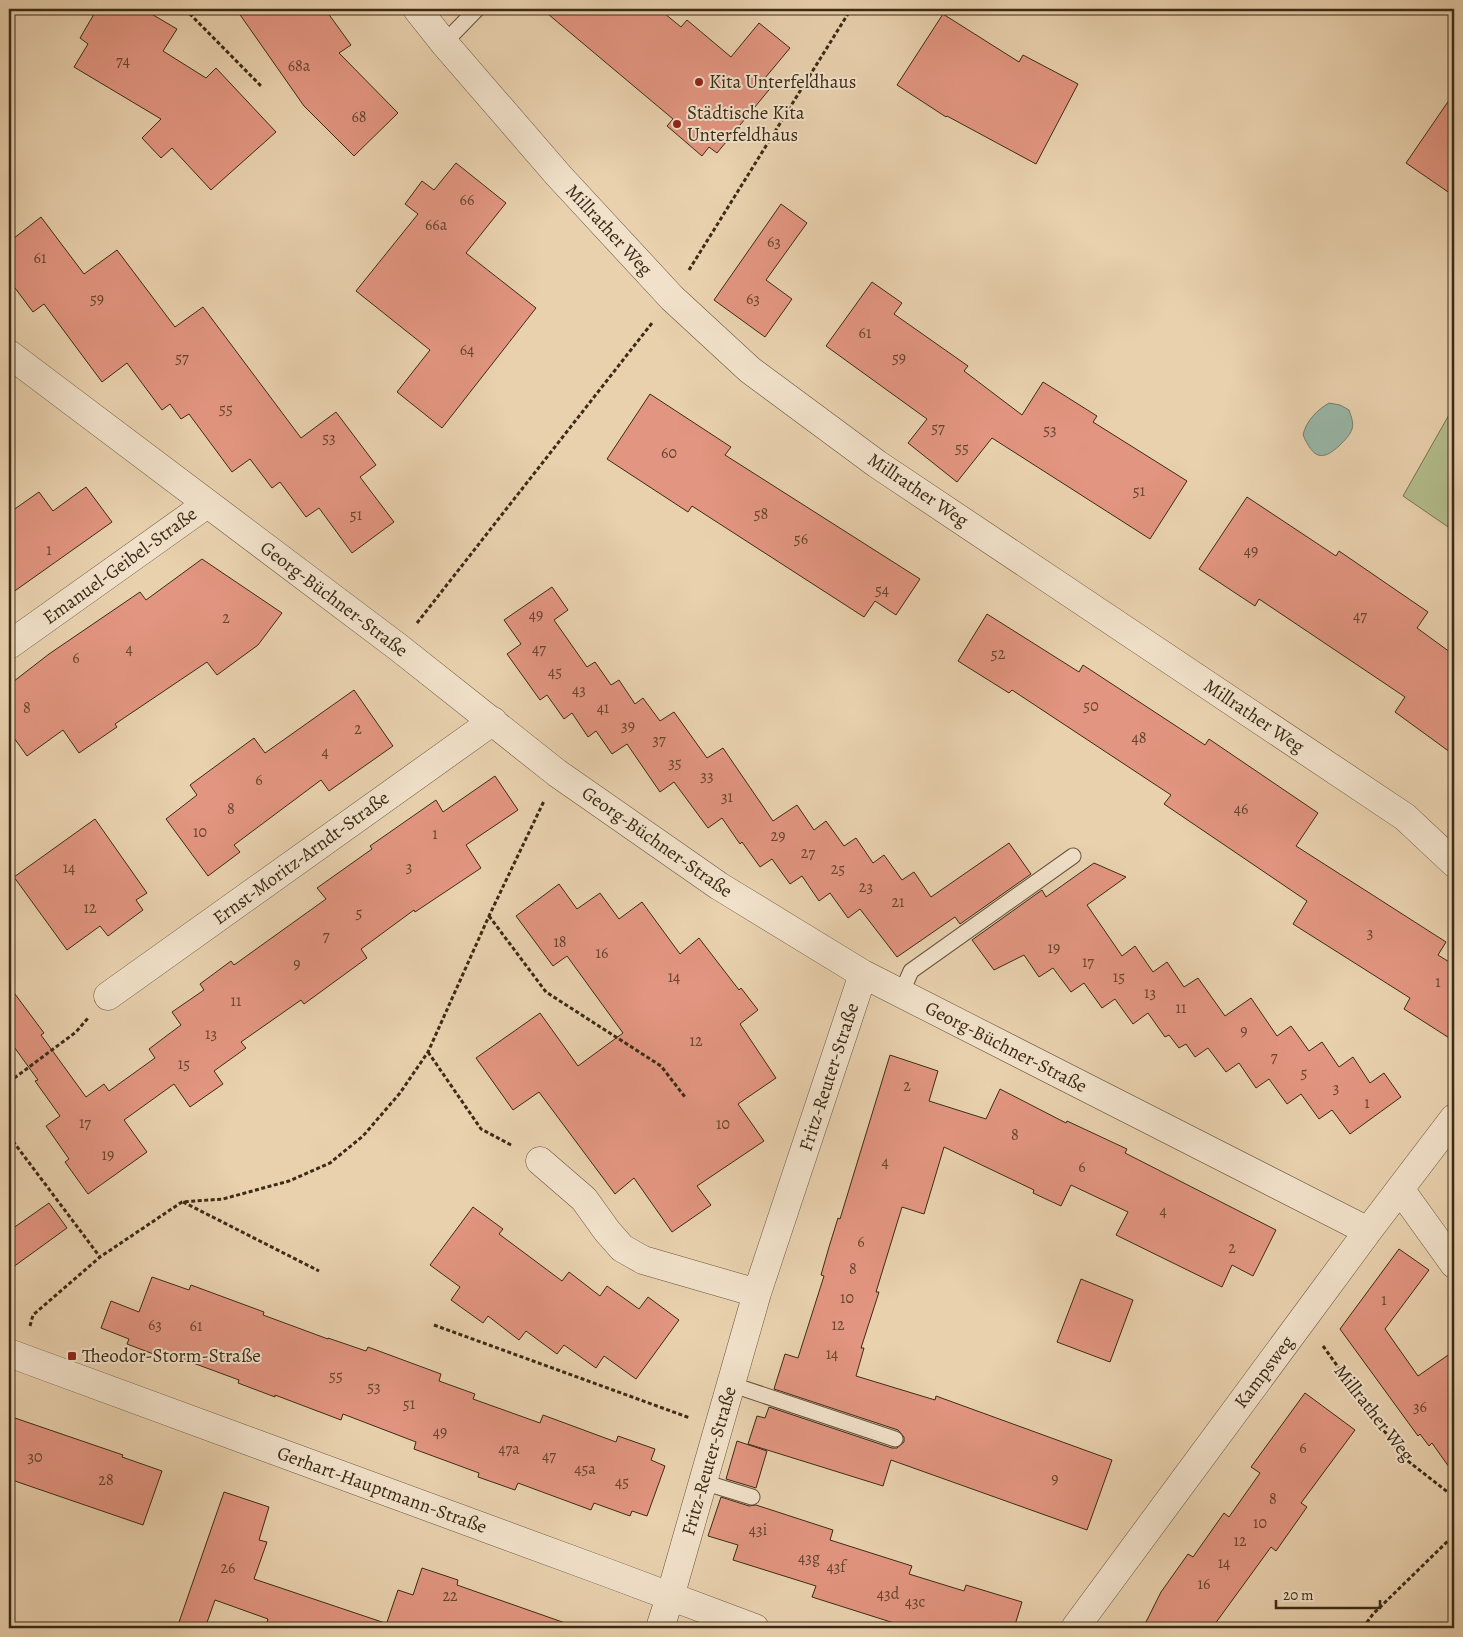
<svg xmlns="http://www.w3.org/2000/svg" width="1463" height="1637" viewBox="0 0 1463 1637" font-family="Alegreya,serif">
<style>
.green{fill:#b3bc8c;stroke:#787451}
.water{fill:#98b7a8;stroke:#737f6e}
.building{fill:#e29580;stroke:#3c2b16}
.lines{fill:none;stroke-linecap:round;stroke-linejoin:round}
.service-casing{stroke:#67543c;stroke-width:17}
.minor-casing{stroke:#67543c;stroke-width:29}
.path{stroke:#3c2b16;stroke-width:3;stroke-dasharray:4 2.5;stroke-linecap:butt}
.service{stroke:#f1e1ca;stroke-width:15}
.minor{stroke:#f1e1ca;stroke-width:28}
.poi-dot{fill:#8f2418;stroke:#f1e1ca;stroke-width:2}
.labels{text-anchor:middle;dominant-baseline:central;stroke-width:4;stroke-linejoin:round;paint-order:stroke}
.number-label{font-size:16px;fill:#664630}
.poi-label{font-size:19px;fill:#3c2b16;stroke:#f1e1ca;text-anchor:start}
.street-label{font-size:19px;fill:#3c2b16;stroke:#f1e1ca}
</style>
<rect width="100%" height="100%" fill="#e9d1ae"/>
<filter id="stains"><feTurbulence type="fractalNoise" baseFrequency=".004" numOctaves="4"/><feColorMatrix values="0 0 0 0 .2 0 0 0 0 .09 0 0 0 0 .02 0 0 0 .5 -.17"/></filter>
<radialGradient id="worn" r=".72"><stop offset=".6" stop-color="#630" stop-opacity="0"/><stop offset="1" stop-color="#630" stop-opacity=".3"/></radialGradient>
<!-- green -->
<path class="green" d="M1454 406V531L1403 496Z"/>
<!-- water -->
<path class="water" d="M1329 403 1340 405 1349 410C1351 416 1354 423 1352 429 1350 435 1344 441 1340 445 1321 463 1313 457 1303 435 1306 421 1317 410 1329 403Z"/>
<!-- building -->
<path class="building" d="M97 9H143L177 29 163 51 206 78 216 68 276 132 211 190 172 148 161 158 142 138 161 119 74 67 88 44 80 38Z
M236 9H325L351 45 339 53 398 113 354 156 304 106Z
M542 9H659L681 27 687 20 731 57 759 23 790 48 765 78 773 85 717 153 709 147 702 156 667 126 673 119Z
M943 14 1019 62 1023 55 1078 84 1036 164 947 116 946 117 897 85Z
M1454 93V196L1406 163Z
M456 163 506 203 466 253 536 308 442 428 397 392 430 350 356 291 418 214 405 204 422 181 434 190Z
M781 204 807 223 766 280 792 299 765 337 714 300Z
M41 217 84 274 117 250 175 327 203 307 301 438 336 412 376 465 360 477 394 522 352 553 319 508 306 517 280 482 272 488 250 459 232 472 189 414 181 419 170 404 162 410 127 363 102 382 44 304 33 312 9 280V242Z
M872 282 902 303 894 314 968 366 964 371 1022 415 1043 382 1097 416 1093 422 1187 481 1150 539 992 438 957 482 908 443 927 419 826 346Z
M650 394 731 447 725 455 920 579 896 615 875 601 864 617 692 506 688 512 607 459Z
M86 487 112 522 9 595V513L39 492 53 511Z
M1247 497 1336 556 1339 551 1428 612 1417 628 1454 655V755L1395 712 1405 697 1259 599 1255 606 1199 569Z
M202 559 282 613 258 645 217 675 207 662 115 724 117 727 79 753 63 730 27 756 9 731V685L49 654 140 592 146 600Z
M552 587 568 610 554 620 587 667 595 662 611 685 619 680 635 704 643 698 660 721 674 712 707 758 723 748 773 821 797 805 814 830 826 821 844 846 856 838 873 863 884 855 902 880 914 872 931 897 1009 843 1031 874 960 924 955 917 897 957 860 909 848 918 830 893 819 901 802 876 790 884 772 859 760 867 742 842 740 844 722 818 708 828 674 782 660 792 627 744 612 754 596 731 588 737 572 713 564 719 547 695 540 700 507 654 521 644 504 620Z
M987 614 1079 672 1083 665 1205 745 1209 739 1318 813 1296 846 1446 942 1438 955 1454 965V1041L1404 1009 1410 998 1293 924 1307 901 1164 804 1171 795 1012 690 1009 693 958 661Z
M354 690 393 746 329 791 321 780 234 845 240 852 208 876 166 819 197 795 190 785 254 738 265 753Z
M495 776 518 810 466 845 481 868 415 912 414 910 361 949 367 958 304 1004 301 1000 241 1042 246 1048 214 1071 223 1084 190 1107 174 1084 124 1120 147 1152 88 1194 65 1162 69 1159 46 1126 60 1116 35 1081 38 1080 9 1040V986L44 1033 41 1035 86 1097 104 1084 109 1091 155 1058 149 1049 181 1025 172 1012 204 990 200 984 231 961 234 965 326 899 317 888 372 849 370 846 436 800 443 812Z
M95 819 147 893 136 900 143 910 108 936 100 926 67 950 14 877Z
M1094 863 1126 877 1087 905 1122 956 1135 946 1153 972 1167 962 1184 987 1198 978 1225 1016 1251 998 1277 1036 1291 1026 1309 1051 1322 1042 1339 1067 1353 1057 1370 1083 1384 1073 1401 1097 1350 1134 1332 1110 1319 1119 1301 1094 1287 1104 1269 1079 1256 1088 1239 1063 1226 1072 1208 1048 1195 1057 1186 1044 1179 1048 1169 1035 1165 1037 1148 1013 1133 1024 1115 999 1102 1008 1084 983 1071 992 1053 968 1039 977 1024 955 994 970 972 940 1042 890 1046 897Z
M559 884 577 909 600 893 619 919 642 902 680 954 699 938 739 990 741 988 758 1010 740 1024 776 1078 738 1104 764 1141 697 1186 711 1205 672 1232 634 1178 615 1194 539 1092 513 1110 476 1058 540 1013 578 1066 623 1033 567 956 553 966 516 916Z
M890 1055 938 1071 929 1101 986 1119 1000 1089 1066 1123 1067 1121 1127 1149 1125 1153 1276 1230 1253 1276 1232 1265 1222 1287 1116 1235 1128 1212 1071 1185 1061 1206 1033 1193 1034 1190 944 1147 924 1214 902 1207 876 1292H879L861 1348H864L856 1376 935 1400 936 1396 1112 1460 1087 1530 891 1460 883 1486 748 1444 757 1416 765 1418 769 1407 892 1448H897L904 1442V1437L898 1430 774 1389 785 1354 798 1358 824 1276 821 1275 829 1247 838 1218 840 1219Z
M49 1203 67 1228 9 1270V1231Z
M473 1207 503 1229 499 1234 562 1281 569 1272 600 1296 607 1286 639 1309 648 1297 679 1320 636 1379 604 1356 596 1368 564 1345 557 1354 526 1331 519 1340 488 1316 483 1323 451 1300 460 1287 430 1265Z
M1399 1249 1429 1270 1385 1329 1418 1376 1454 1351V1474L1432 1443 1429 1446 1420 1434 1418 1436 1340 1329Z
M152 1277 189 1290 191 1285 264 1312 263 1315 328 1339V1338L366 1351 368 1347 441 1374 439 1381 475 1394 473 1399 540 1423 543 1415 616 1442 618 1436 655 1449 651 1460 665 1466 647 1516 632 1511 630 1516 594 1503 591 1510 518 1483 515 1490 478 1477 479 1473 414 1449 416 1442 343 1414 341 1420 275 1395V1397L238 1383 239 1380 166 1353 164 1358 127 1344 129 1339 101 1328 111 1301 139 1312Z
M1081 1279 1133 1300 1110 1362 1057 1342Z
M1305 1393 1355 1430 1301 1503 1307 1507 1276 1551 1271 1547 1212 1628H1143L1161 1592 1188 1554 1193 1557 1224 1513 1229 1517 1260 1473 1251 1467Z
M9 1416 123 1455 122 1457 162 1471 143 1525 9 1479Z
M737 1441 767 1451 756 1488 726 1479Z
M224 1492 269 1507 259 1540 267 1542 254 1579 385 1623V1628H265L268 1619 215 1600 205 1628H177Z
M721 1497 749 1506 756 1505 833 1530 830 1540 912 1566 909 1574 964 1591 966 1585 1022 1602 1014 1628H892L894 1623 812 1597 816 1586 733 1560 738 1545 708 1536Z
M422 1568 458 1580 457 1585 568 1624 567 1628H385L398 1590 413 1595Z"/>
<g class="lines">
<defs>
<path id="service" d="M444 43 477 9
M901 994 911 971 1073 856
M730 1384 895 1439
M703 1482 752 1497"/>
<path id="minor" d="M417 9 444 43 559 176 672 298 750 370 877 464 1405 817 1454 863
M9 354 398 647 557 773 719 886 863 974 1368 1231
M9 645 207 504
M108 996 493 721
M540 1161 584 1199 607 1231 622 1248 643 1260 757 1293
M1400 1189 1454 1264
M9 1353 608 1573 755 1628
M660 1628 670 1597 757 1293 863 974
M1075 1628 1368 1231 1454 1118"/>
</defs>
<!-- service casing -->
<use href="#service" class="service-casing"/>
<!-- minor casing -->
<use href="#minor" class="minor-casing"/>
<!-- path -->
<path class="path" d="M185 9 262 87
M689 270 851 9
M417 623 652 323
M489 916 546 992 661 1066 685 1097
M428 1052 481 1129 513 1146
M9 1082 76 1032 88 1018
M9 1136 100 1257
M183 1202 319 1271
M434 1325 690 1418
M30 1326 33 1315 100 1257 182 1202 223 1199 289 1181 330 1163 363 1136 400 1093 428 1052 489 916 544 801
M1323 1346 1404 1458 1454 1497
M1363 1628 1373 1614 1454 1535"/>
<!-- service -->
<use href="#service" class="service"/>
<!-- minor -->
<use href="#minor" class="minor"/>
</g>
<!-- markers -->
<g class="poi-dot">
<circle cx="699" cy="82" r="5"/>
<circle cx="677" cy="124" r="5"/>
<rect x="67" y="1351" width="10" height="10" rx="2.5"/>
</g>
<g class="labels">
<!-- number labels -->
<g class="number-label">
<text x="123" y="61">74</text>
<text x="299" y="66">68a</text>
<text x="359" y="117">68</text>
<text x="467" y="200">66</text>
<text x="436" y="225">66a</text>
<text x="774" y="242">63</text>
<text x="40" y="258">61</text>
<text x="97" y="299">59</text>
<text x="753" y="299">63</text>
<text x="865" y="333">61</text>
<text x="467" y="350">64</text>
<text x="182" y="358">57</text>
<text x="899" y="358">59</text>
<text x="226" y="409">55</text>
<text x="938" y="428">57</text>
<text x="1050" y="430">53</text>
<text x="329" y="438">53</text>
<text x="962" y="448">55</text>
<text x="669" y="453">60</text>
<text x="1139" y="491">51</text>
<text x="761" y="514">58</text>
<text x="356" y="515">51</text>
<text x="801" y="539">56</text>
<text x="49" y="550">1</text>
<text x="1251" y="551">49</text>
<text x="882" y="590">54</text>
<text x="536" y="615">49</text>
<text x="1360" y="616">47</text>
<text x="226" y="618">2</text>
<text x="129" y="649">4</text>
<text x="539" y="649">47</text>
<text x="998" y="654">52</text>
<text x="76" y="658">6</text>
<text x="555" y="672">45</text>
<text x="579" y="690">43</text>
<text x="1091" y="706">50</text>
<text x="27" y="708">8</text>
<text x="603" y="708">41</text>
<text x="628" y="726">39</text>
<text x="358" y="729">2</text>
<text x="1139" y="738">48</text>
<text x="659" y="740">37</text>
<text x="325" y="752">4</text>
<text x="675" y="763">35</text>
<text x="707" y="776">33</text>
<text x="259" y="780">6</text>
<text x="727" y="797">31</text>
<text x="231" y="809">8</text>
<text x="1241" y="809">46</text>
<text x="200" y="832">10</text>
<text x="435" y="834">1</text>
<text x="778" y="836">29</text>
<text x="808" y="853">27</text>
<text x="409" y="867">3</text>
<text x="69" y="868">14</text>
<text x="838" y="869">25</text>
<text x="866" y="887">23</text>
<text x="898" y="902">21</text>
<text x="90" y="908">12</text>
<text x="359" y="913">5</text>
<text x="1370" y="933">3</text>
<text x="326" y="936">7</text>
<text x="560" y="942">18</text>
<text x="1054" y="948">19</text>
<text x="602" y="953">16</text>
<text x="1088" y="962">17</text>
<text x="297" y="964">9</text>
<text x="674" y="977">14</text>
<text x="1119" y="977">15</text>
<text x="1438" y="982">1</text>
<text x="1150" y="993">13</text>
<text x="236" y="1001">11</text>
<text x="1181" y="1008">11</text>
<text x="1244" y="1031">9</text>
<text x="211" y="1034">13</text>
<text x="696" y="1041">12</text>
<text x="1274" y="1057">7</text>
<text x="184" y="1064">15</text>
<text x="1304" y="1073">5</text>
<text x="907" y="1086">2</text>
<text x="1336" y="1088">3</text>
<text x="1367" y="1103">1</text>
<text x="85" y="1123">17</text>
<text x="723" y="1124">10</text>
<text x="1015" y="1135">8</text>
<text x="108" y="1155">19</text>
<text x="885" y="1162">4</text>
<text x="1082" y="1167">6</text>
<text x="1163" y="1211">4</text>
<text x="861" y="1242">6</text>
<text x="1232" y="1248">2</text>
<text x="853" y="1269">8</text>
<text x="847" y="1298">10</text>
<text x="1384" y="1300">1</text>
<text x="155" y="1325">63</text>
<text x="838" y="1325">12</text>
<text x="196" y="1326">61</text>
<text x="832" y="1354">14</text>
<text x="336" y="1376">55</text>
<text x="374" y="1387">53</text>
<text x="409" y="1404">51</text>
<text x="1420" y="1407">36</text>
<text x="440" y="1432">49</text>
<text x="1303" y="1448">6</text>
<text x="509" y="1449">47a</text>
<text x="549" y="1456">47</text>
<text x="35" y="1457">30</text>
<text x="585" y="1469">45a</text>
<text x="1055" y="1479">9</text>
<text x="106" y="1480">28</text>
<text x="622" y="1482">45</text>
<text x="1273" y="1499">8</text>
<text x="1260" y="1523">10</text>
<text x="758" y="1530">43i</text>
<text x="1240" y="1541">12</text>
<text x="809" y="1558">43g</text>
<text x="1224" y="1563">14</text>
<text x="836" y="1567">43f</text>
<text x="228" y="1568">26</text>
<text x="1204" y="1584">16</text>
<text x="888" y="1594">43d</text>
<text x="450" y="1596">22</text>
<text x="915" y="1602">43c</text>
</g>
<!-- poi labels -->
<g class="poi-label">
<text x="709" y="82">Kita Unterfeldhaus</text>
<text x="687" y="113">Städtische Kita<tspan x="687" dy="22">Unterfeldhaus</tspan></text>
<text x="82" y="1356">Theodor-Storm-Straße</text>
</g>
<!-- street labels -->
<g class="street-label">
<text transform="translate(609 230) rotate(47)">Millrather Weg</text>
<text transform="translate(918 490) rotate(34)">Millrather Weg</text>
<text transform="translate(120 566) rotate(-36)">Emanuel-Geibel-Straße</text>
<text transform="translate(334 599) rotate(37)">Georg-Büchner-Straße</text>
<text transform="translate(1254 716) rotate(34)">Millrather Weg</text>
<text transform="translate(657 842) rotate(35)">Georg-Büchner-Straße</text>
<text transform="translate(301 858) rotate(-36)">Ernst-Moritz-Arndt-Straße</text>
<text transform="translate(1006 1047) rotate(27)">Georg-Büchner-Straße</text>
<text transform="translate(829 1077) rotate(-72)">Fritz-Reuter-Straße</text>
<text transform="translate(1264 1372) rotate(-53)">Kampsweg</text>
<text transform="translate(1374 1413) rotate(52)">Millrather Weg</text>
<text transform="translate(709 1461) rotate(-74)">Fritz-Reuter-Straße</text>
<text transform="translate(382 1490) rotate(20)">Gerhart-Hauptmann-Straße</text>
</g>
</g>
<!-- margin -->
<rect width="1463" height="1637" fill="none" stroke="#e9d1ae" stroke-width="30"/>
<rect x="10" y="10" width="1443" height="1617" fill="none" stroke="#3c2b16" stroke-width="2.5"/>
<rect x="15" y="15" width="1433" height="1607" fill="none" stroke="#3c2b16"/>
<!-- scale -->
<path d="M1276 1600v8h104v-8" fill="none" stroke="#3c2b16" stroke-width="2.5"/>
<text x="1283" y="1600" font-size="15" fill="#3c2b16" stroke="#f1e1ca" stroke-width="4" paint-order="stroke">20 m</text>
<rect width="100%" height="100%" filter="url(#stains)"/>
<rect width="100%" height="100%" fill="url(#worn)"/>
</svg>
